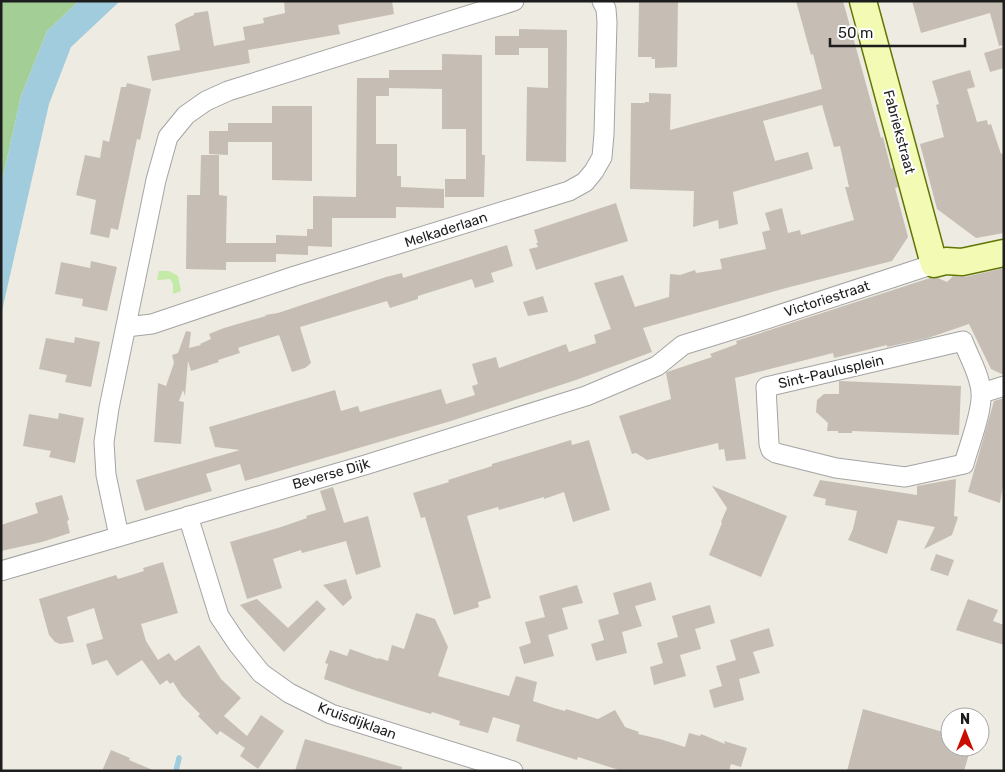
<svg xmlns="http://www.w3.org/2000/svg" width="1005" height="772" viewBox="0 0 1005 772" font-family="Rubik,sans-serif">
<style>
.grass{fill:#c3eaa6}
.forest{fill:#a3cf96}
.water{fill:#a1ccdd}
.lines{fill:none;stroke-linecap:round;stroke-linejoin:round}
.stream{stroke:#a1ccdd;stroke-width:5.5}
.building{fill:#c6beb5}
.street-casing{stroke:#a4a4a4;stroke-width:21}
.secondary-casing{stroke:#617503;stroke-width:29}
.street{stroke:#fff;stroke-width:19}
.secondary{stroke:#f2fab4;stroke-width:26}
.labels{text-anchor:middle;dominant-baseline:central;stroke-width:4.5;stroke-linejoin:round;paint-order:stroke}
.street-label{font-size:14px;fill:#1d1d1d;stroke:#fff}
</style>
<rect width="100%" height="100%" fill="#eeebe2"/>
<!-- grass -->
<path class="grass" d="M159 271H169L178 276 181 291 173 294V284L170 279 157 280Z"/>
<!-- forest -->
<path class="forest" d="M1 1H79L47 31 21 96 1 186Z"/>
<!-- water -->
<path class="water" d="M79 1H120L71 47 49 104 1 315V186L21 96 47 31Z"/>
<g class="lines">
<!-- stream -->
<path class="stream" d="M176 771 179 758"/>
</g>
<!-- building -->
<path class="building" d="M284 1H392L394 14 338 25 340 34 248 50 250 63 152 81 147 56 180 50 175 24 184 19 194 15V13L208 11 214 46 245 40 243 27 264 23 263 18 285 13Z
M639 1H678L677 67 655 68V59H651L652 57H638Z
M796 1H843L881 138 883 137 891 169 893 168 898 187 895 188 908 237 892 261 786 288 643 328 652 352 576 380 451 421 245 481 240 464 206 474 212 491 145 511 136 480 240 450 215 447 209 427 335 390 341 411 358 406 360 412 441 389 446 404 475 395 472 386 478 384 472 364 496 357 499 368 566 344 569 352 596 343 594 335 611 329 594 283 623 275 635 307 669 297 670 274 680 275 695 270 696 273 722 269 720 259 766 249 762 232 770 230 765 213 782 208 788 233 800 230 801 235 854 220 845 187H849L840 146 834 147 822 105 763 121 775 161 808 152 813 169 733 192 738 224 719 229 718 220 693 227 694 191 630 189 631 103H645V102H649V93L671 94 670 130 822 89 813 54 811 55Z
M912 1H1004V45L999 46 990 13 921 33Z
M519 29 567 30 566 162 526 161 527 87 548 88V48H519V55H495V36H519Z
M1004 47V68L990 72 984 53Z
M442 54 482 55V155H485L484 197H445V179H466V129H442V89L389 88V70H442Z
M970 70 975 87 967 89 977 122 987 120 988 125 991 124 1001 154 1004 153V233L976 238 937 209 920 144 944 137 936 105 939 104 932 81Z
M357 78H389V96H376V144H397V176H401V187L444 189V208L396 207V218H332V247L308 246V255L276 254V262H226V270L186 269 187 195H200L201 155H219V195L227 196 226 243H276V235L307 236V229H313V196L356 197Z
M127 83 151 89 140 140 137 139 118 230 111 228 109 238 90 234 96 200 76 195 85 155 100 158 103 140 109 142 121 87H126Z
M272 106H312V181L272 180V142H228V155L209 154V131H228V123H272Z
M616 203 628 241 536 270 529 249 538 247 536 243H538L534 230Z
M507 245 513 266 491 273 494 282 475 288 472 279 418 296V299L390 308 387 301 300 327 311 363 305 368 292 372 279 335 238 348 240 353 218 360 219 362 191 371 188 361 185 396 183 390 179 401 184 402 181 444 154 442 158 383 166 386 174 363 172 355 178 353 186 331 191 332 189 348 201 345 200 344 211 339 209 334 224 328 266 316 265 315 278 313 386 277 402 273 403 278Z
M91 261 117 267 107 311 82 306 83 299 55 294 61 262 90 268Z
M1004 268V375L991 369 969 324 928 338 887 347V345L834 358 833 353 735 378 746 459 726 461 724 449 719 450 718 443 647 460 636 453 632 454 619 416 671 399 666 373 667 372 712 357 710 354 737 344 736 341 930 278H938L947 282 953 276 965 277Z
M543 296 548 312 528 316 523 302Z
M75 337 100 342 91 387 65 382 67 375 39 369 46 338 74 343Z
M839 381 961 386 959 435 852 431V433H838V431H827L828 423 816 412 817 400 824 394H839Z
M1004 398V480L1000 503 968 492 994 401Z
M59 413 84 418 75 463 49 457 51 451 23 446 29 414 58 419Z
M571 440 572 445 589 440 610 510 573 522 564 492 544 499V497L499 510 498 507 467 516 491 598 478 602 479 607 454 615 425 517 421 518 413 493 449 482 448 480 492 466V464Z
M956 479 954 516 958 517 952 535 924 549 935 527 898 520 887 554 848 540 853 529 857 511 825 505 826 499 813 496 820 480 917 495V486Z
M712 486 787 516 761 577 709 555 722 523 721 522 727 508Z
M333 487 344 523 368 516 381 567 356 575 346 541 302 553 301 550 273 559 282 588 247 599 230 542 281 527 307 518 306 516 326 510 320 491Z
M62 495 69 520 67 521 70 533 42 542 1 551V525L38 513 35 503Z
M936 554 954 560 948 576 930 570Z
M163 562 178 613 141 624 146 641 158 660 169 653 175 661 199 645 221 679 241 698 224 716 247 736 261 715 284 731 258 769 240 756 245 748 220 731 217 735 198 716 200 714 182 696 173 682 170 684 167 680 160 685 142 660 117 676 107 660 92 665 86 644 103 639 94 608 67 617 74 642 60 644 55 642 49 635 39 599 116 575 118 579 144 571 143 568Z
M346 579 352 598 343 606 323 585Z
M651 582 656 600 635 606 642 626 622 632 627 653 596 661 591 644 604 640 598 620 619 614 613 593Z
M577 585 583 603 562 608 568 629 548 635 554 656 524 664 519 647 531 643 525 622 545 617 539 596Z
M257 599 288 628 317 600 326 609 284 652 240 605Z
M968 599 998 610 993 621 1004 625V645L956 630Z
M710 605 715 623 695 629 701 649 680 655 686 676 654 685 650 667 663 663 657 643 678 637 672 616Z
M416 613 435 619 448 647 438 676 509 696 516 676 537 682 533 701 554 708 565 711 566 709 598 719 615 710 625 727 639 732 638 734 660 739 685 747 689 733 700 736 701 734 725 744 724 741 747 748 741 767 731 764 729 771H622L578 757 577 760 516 741 520 725 493 717 488 733 459 725 460 721 432 712 431 714 401 705 357 691 324 679 328 664 325 663 330 650 347 656 350 649 378 659 379 658 388 661 392 645 404 649Z
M769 628 774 646 753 652 760 673 739 679 744 700 714 708 709 690 722 686 716 666 736 660 730 640Z
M863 709 950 734V747H971L964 771H847Z
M305 739 402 767 401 771H295Z
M111 750 130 758 129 760 155 771H102Z"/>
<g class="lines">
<defs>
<path id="street" d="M126 327 152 324 295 276 569 191 585 182 594 171 602 157 604 134 607 22 606 9 602 1
M963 341C969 357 980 375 981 392 983 411 969 445 964 464L905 477 836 468 776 453 771 450 769 444 766 387Z
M982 393 1004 386
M188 516 219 616 237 643 261 673 289 693 331 714 513 771
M119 536 106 475 104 442 109 408 156 180 168 137 186 115 206 101 228 91 514 1
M1 571 365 465 586 396 657 366 683 345 751 324 934 264"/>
<path id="secondary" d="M863 1 934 264 946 261 962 262 1004 253"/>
</defs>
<!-- street casing -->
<use href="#street" class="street-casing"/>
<!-- secondary casing -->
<use href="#secondary" class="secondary-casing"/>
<!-- street -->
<use href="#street" class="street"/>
<!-- secondary -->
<use href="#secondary" class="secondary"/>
</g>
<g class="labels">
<!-- street labels -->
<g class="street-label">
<text transform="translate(899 132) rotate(75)">Fabriekstraat</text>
<text transform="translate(446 230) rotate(-18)">Melkaderlaan</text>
<text transform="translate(827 299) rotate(-18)">Victoriestraat</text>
<text transform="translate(831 372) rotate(-13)">Sint-Paulusplein</text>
<text transform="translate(331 474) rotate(-16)">Beverse Dijk</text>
<text transform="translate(357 721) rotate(20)">Kruisdijklaan</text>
</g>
</g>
<!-- border -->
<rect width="1005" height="772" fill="none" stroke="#1d1d1d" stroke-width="5"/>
<!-- north arrow -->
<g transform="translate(965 732)"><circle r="24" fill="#ffffff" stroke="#a5a5a5"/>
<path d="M0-4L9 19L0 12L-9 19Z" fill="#c90d00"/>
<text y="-8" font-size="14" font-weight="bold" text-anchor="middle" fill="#1d1d1d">N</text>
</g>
<!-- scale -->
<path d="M830 38v8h135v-8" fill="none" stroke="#1d1d1d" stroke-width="2.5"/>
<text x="838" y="38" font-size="15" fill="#1d1d1d" stroke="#ffffff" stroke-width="4" paint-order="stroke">50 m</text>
</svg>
